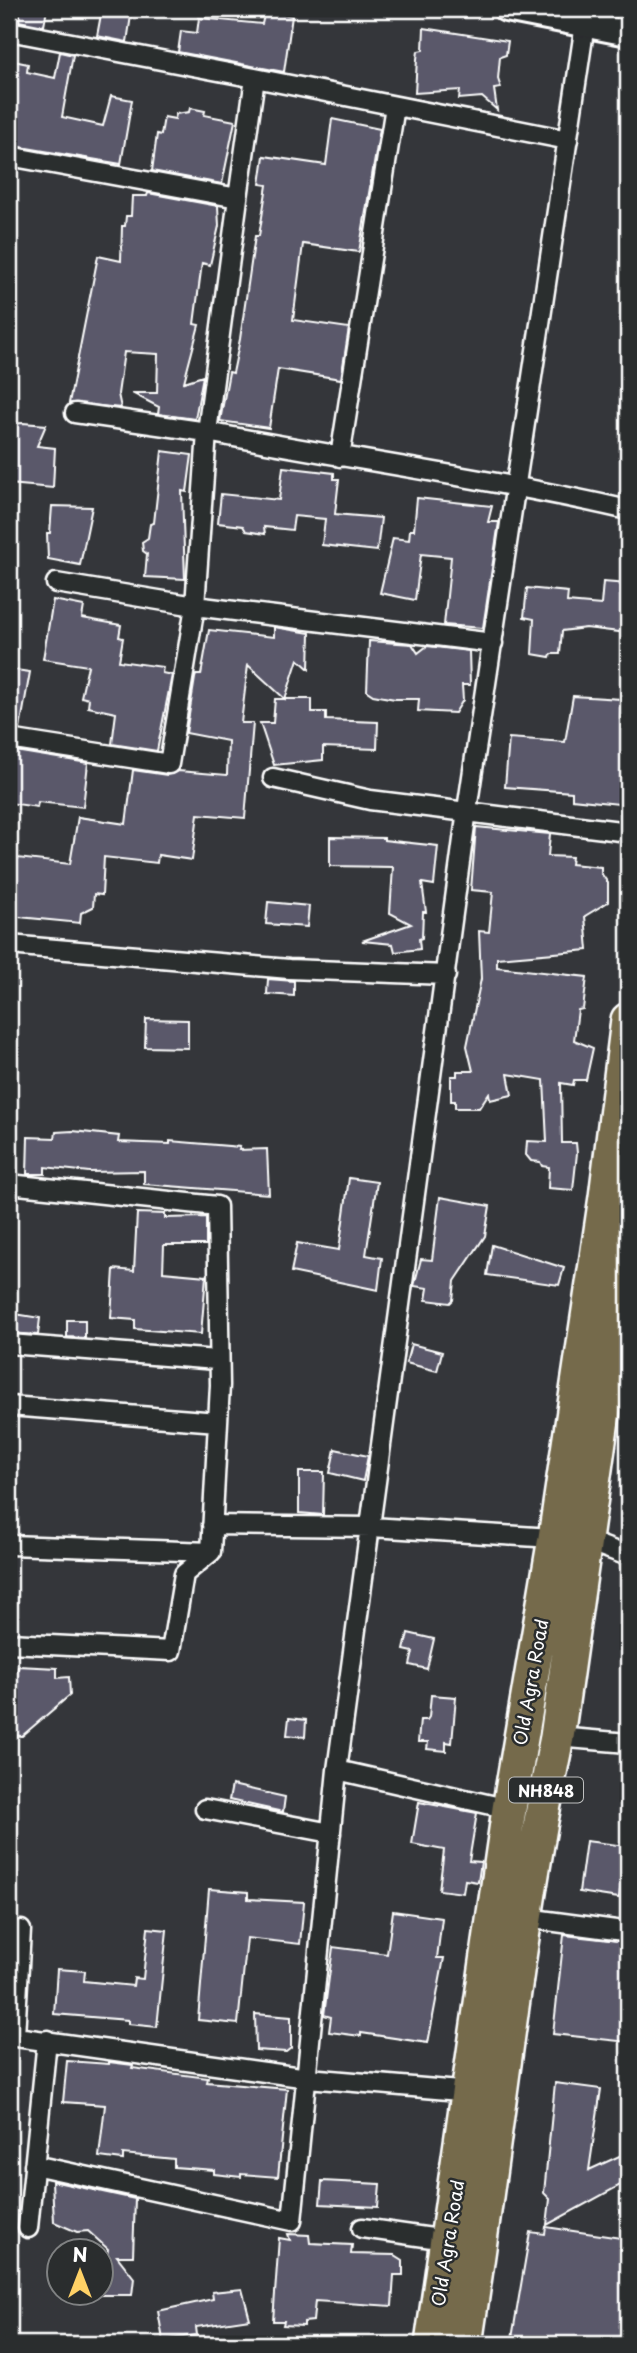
<svg xmlns="http://www.w3.org/2000/svg" width="637" height="2353" viewBox="0 0 637 2353" font-family="'Playpen Sans',sans-serif">
<style>
.building{fill:#5a596b;stroke:#fff;stroke-width:2}
.lines{fill:none;stroke-linecap:round;stroke-linejoin:round}
.street-casing{stroke:#fff;stroke-width:23}
.secondary-casing{stroke:#fff;stroke-width:30}
.highway-casing{stroke:#fff;stroke-width:38}
.street{stroke:#2a2d2e;stroke-width:18}
.secondary{stroke:#2a2d2e;stroke-width:24}
.highway{stroke:#746b4b;stroke-width:33}
.labels{text-anchor:middle;dominant-baseline:central;stroke-width:5;stroke-linejoin:round;paint-order:stroke}
.shield{fill:#2a2d2e;stroke:#bfc0c0;stroke-width:2}
.shield-label{font-size:16px;font-weight:bold;fill:#fff}
.street-label{font-size:18px;fill:#fff;stroke:#2a2d2e}
</style>
<rect width="100%" height="100%" fill="#34363a"/>
<filter id="ink" filterUnits="userSpaceOnUse"><feTurbulence type="fractalNoise" baseFrequency=".0143" numOctaves="2"/><feDisplacementMap in="SourceGraphic" scale="14" xChannelSelector="R" yChannelSelector="G"/><feConvolveMatrix kernelMatrix="1 2 1 2 8 2 1 2 1" color-interpolation-filters="sRGB"/></filter>
<g filter="url(#ink)">
<!-- building -->
<path class="building" d="M21 9H47L44 26 19 21Z
M102 9H132L127 42 97 36Z
M265 11 292 16 284 72 178 52 181 31 197 33 199 18 262 24Z
M424 28 508 41 506 55 500 57 498 79 501 88 494 89 497 110 482 97 459 99 460 90 415 93 417 59 418 51 423 50Z
M60 52 73 55 62 117 103 126 111 96 132 100 121 164 9 145V60L28 64 27 72 55 78Z
M190 108 205 111 204 115 235 121 222 184 152 171 157 134 161 135 164 117 175 119 176 114 189 112Z
M332 119 380 129 359 252 303 244 293 320 349 328 341 379 278 369 269 428 220 421 229 372 233 373 240 339 255 236H259L267 185 260 184 264 156 326 165Z
M148 193 218 206 219 226 210 265 202 263 194 324 199 325 184 382 203 376 195 419 158 414 159 407 132 393H157L158 354 124 352 118 394 121 408 69 403 98 256 121 261 122 226H125L126 216H131L132 196H147Z
M23 423 46 425 37 446 55 448 53 488 9 484V424Z
M162 451 192 455 187 492 182 491 185 579 145 577 147 554 143 551 142 542 148 538 150 524 154 523Z
M283 467 334 473V479H339L335 514 381 518 377 551 322 545 325 519 294 516 292 530 264 527 265 534 246 531 243 526 218 523 221 494 279 500Z
M417 498 492 506 488 522H499L483 628 444 625 451 557 421 554 415 600 380 593 393 538 409 540 410 530H414Z
M52 506 92 507 80 565 48 559 47 533H50Z
M603 582 628 584V633L586 628 562 631 560 654H551L550 657 532 654 534 619 524 617 527 588 568 592 567 602 601 605Z
M53 600 84 606 82 618 121 625 119 637 123 638 119 661 163 667 162 673 172 675 157 751 112 744 116 713 88 707 89 699 81 697 88 666 43 659Z
M274 627 310 633 309 669 298 659 285 699 248 665 241 723H253L245 818 198 814 192 860 158 855 157 863 104 857 102 895 94 894 93 907 81 913 80 923 9 916V857L70 864 78 817 126 824 133 770 167 775 178 771 227 775 228 741 186 733 195 678 196 675H201L209 630 274 637Z
M369 641 412 644 418 653 427 646 469 651 470 685H462L463 700 455 713 418 711 419 699H395L373 695 367 691Z
M9 669 30 672 20 729 9 728Z
M573 696 621 699 620 719 625 720 623 762H628V805L572 799V792L505 787 509 738 565 742Z
M275 699H312V712H326V720L378 722 377 749 323 747V760L274 765 260 723H273Z
M9 750 88 763 83 807 38 802 37 807 9 803Z
M476 827 550 834 548 856 572 857 571 864 601 867V873L608 883V902L585 916 588 950 497 958V967L587 977 583 1009 578 1010 574 1040 593 1048 586 1080H574L573 1085 561 1083 562 1143H576L577 1153 573 1190 548 1188 549 1167 542 1166 540 1162 531 1161 526 1155 527 1141 547 1142 544 1080 508 1074 512 1095 490 1100 489 1093 479 1108H455V1101H451V1076H457V1071H473L467 1046 481 979 479 931 489 932 493 892 471 890Z
M330 837 384 838V840L438 846 434 885 422 883 426 912H423L422 938 419 939 420 949 395 952 393 944 362 941 411 924 390 913 393 867 330 866Z
M268 902 309 906 307 927 266 924Z
M268 979 294 981V996L267 994Z
M146 1019 188 1020V1048L145 1047Z
M73 1131 119 1136 118 1142 170 1144V1141L240 1147 239 1150 267 1149 269 1194 144 1184V1171L89 1172 45 1167V1174H27L28 1137 55 1138 56 1132Z
M349 1178 377 1182 366 1255 382 1258 378 1290 291 1272 297 1243 339 1250Z
M440 1197 490 1206 485 1236 455 1281 453 1300 450 1303 426 1300 428 1288 414 1286 421 1259 432 1260Z
M137 1213 165 1214V1218L206 1217V1245H164L163 1272 206 1276 201 1334 135 1329V1320L111 1318 114 1269 134 1271Z
M492 1245 564 1268 559 1285 487 1275Z
M9 1313 40 1318 38 1335 9 1333Z
M67 1320H85V1338L67 1337Z
M411 1344 442 1352 437 1371 406 1363Z
M335 1449 368 1456 363 1481 330 1473Z
M299 1472H324L323 1515 299 1513Z
M408 1633 434 1639 427 1669 410 1665 413 1652 404 1650Z
M18 1666 57 1668V1678L69 1677 70 1695 22 1736 10 1735 14 1671H17Z
M431 1695 456 1697 452 1743 446 1742V1751L427 1749 428 1742H418L420 1720H427L429 1717Z
M289 1718 306 1720 305 1737 287 1735Z
M232 1785 285 1797 283 1812 229 1800Z
M419 1802 477 1813 469 1861 481 1862 478 1882 465 1880 463 1893 439 1890 444 1850 412 1844Z
M586 1841 626 1846 619 1898 579 1892Z
M209 1889 248 1892V1899L304 1902 300 1944 247 1938 238 2024 198 2020Z
M393 1911 442 1918 437 1958H444L428 2043 361 2033V2036L329 2032 331 2017 324 2015 333 1947 387 1954Z
M148 1928 167 1930 157 2027 128 2024V2020L54 2014 57 1969 85 1971 84 1981 133 1986 134 1978 143 1979Z
M564 1935 628 1942V2042L553 2034Z
M255 2014 291 2017V2048L286 2052 256 2050Z
M67 2061 109 2064V2062L133 2065 132 2068 208 2078 207 2082 287 2089 278 2177 241 2174V2177L214 2174V2170L174 2167V2159L123 2154V2160L99 2157 105 2105 63 2102Z
M555 2083 601 2089 589 2170 628 2152V2181L547 2225 550 2199 544 2193Z
M52 2181 135 2199 133 2256H117L134 2278 132 2295H99L108 2249 88 2231 77 2232 54 2222Z
M322 2181 380 2184 378 2207 320 2204Z
M546 2227 628 2239 623 2267H628V2344H511L530 2232 545 2234Z
M288 2234 309 2235 310 2243 352 2245 351 2254 395 2255 403 2260V2275H394L392 2306 315 2301 313 2321 304 2322V2326L283 2325 284 2321H273L279 2238 290 2240Z
M242 2289 250 2319 196 2327 197 2335 163 2340 158 2311 213 2299 212 2292Z"/>
<g class="lines">
<defs>
<path id="street" d="M9 31 255 78 238 198
M255 78 568 140
M9 156 238 198 207 432C348 459 489 478 628 510
M75 413 207 432 195 606 493 643
M340 457 395 106
M9 739 169 764 195 606 56 583
M273 778 370 800 628 832
M9 945 289 969 446 975
M9 1184 217 1206 220 1385 211 1552 184 1574 171 1651 9 1643
M9 1344 217 1360
M9 1406 218 1422
M212 1525 371 1527 585 1540 628 1556
M9 1545 211 1552
M557 1737 628 1743
M337 1770 467 810 585 24
M205 1809 331 1833
M526 1918 623 1931
M9 2036 308 2078 471 2092
M15 2036 21 1930
M34 2165 292 2221 337 1770 509 1809
M28 2228 47 2040
M362 2228 453 2241"/>
<path id="secondary" d="M506 9 628 33"/>
<path id="highway" d="M432 2344 509 1809 555 1538 606 1197 628 1020
M465 2344C496 2142 516 1938 557 1737L628 1236"/>
</defs>
<!-- street casing -->
<use href="#street" class="street-casing"/>
<!-- secondary casing -->
<use href="#secondary" class="secondary-casing"/>
<!-- highway casing -->
<use href="#highway" class="highway-casing"/>
<!-- street -->
<use href="#street" class="street"/>
<!-- secondary -->
<use href="#secondary" class="secondary"/>
<!-- highway -->
<use href="#highway" class="highway"/>
</g>
</g>
<g class="labels">
<!-- shield labels -->
<rect class="shield" x="509" y="1777.5" width="74" height="25" rx="5"/>
<g class="shield-label">
<text x="546" y="1790">NH848</text>
</g>
<!-- street labels -->
<g class="street-label">
<text transform="translate(530 1682) rotate(-80)">Old Agra Road</text>
<text transform="translate(447 2243) rotate(-81)">Old Agra Road</text>
</g>
</g>
<!-- margin -->
<rect width="637" height="2353" fill="none" stroke="#2a2d2e" stroke-width="35"/>
<rect x="18" y="18" width="602" height="2318" fill="none" stroke="#fff" stroke-width="2.5" filter="url(#ink)"/>
<!-- north arrow -->
<g transform="translate(80 2272)"><circle r="33" fill="#2a2d2e" stroke="#7f8182" stroke-width="2"/>
<path d="M0-5L12 26L0 18L-12 26Z" fill="#ffd166"/>
<text y="-10" font-size="19" font-weight="bold" text-anchor="middle" fill="#ffffff">N</text>
</g>
</svg>
